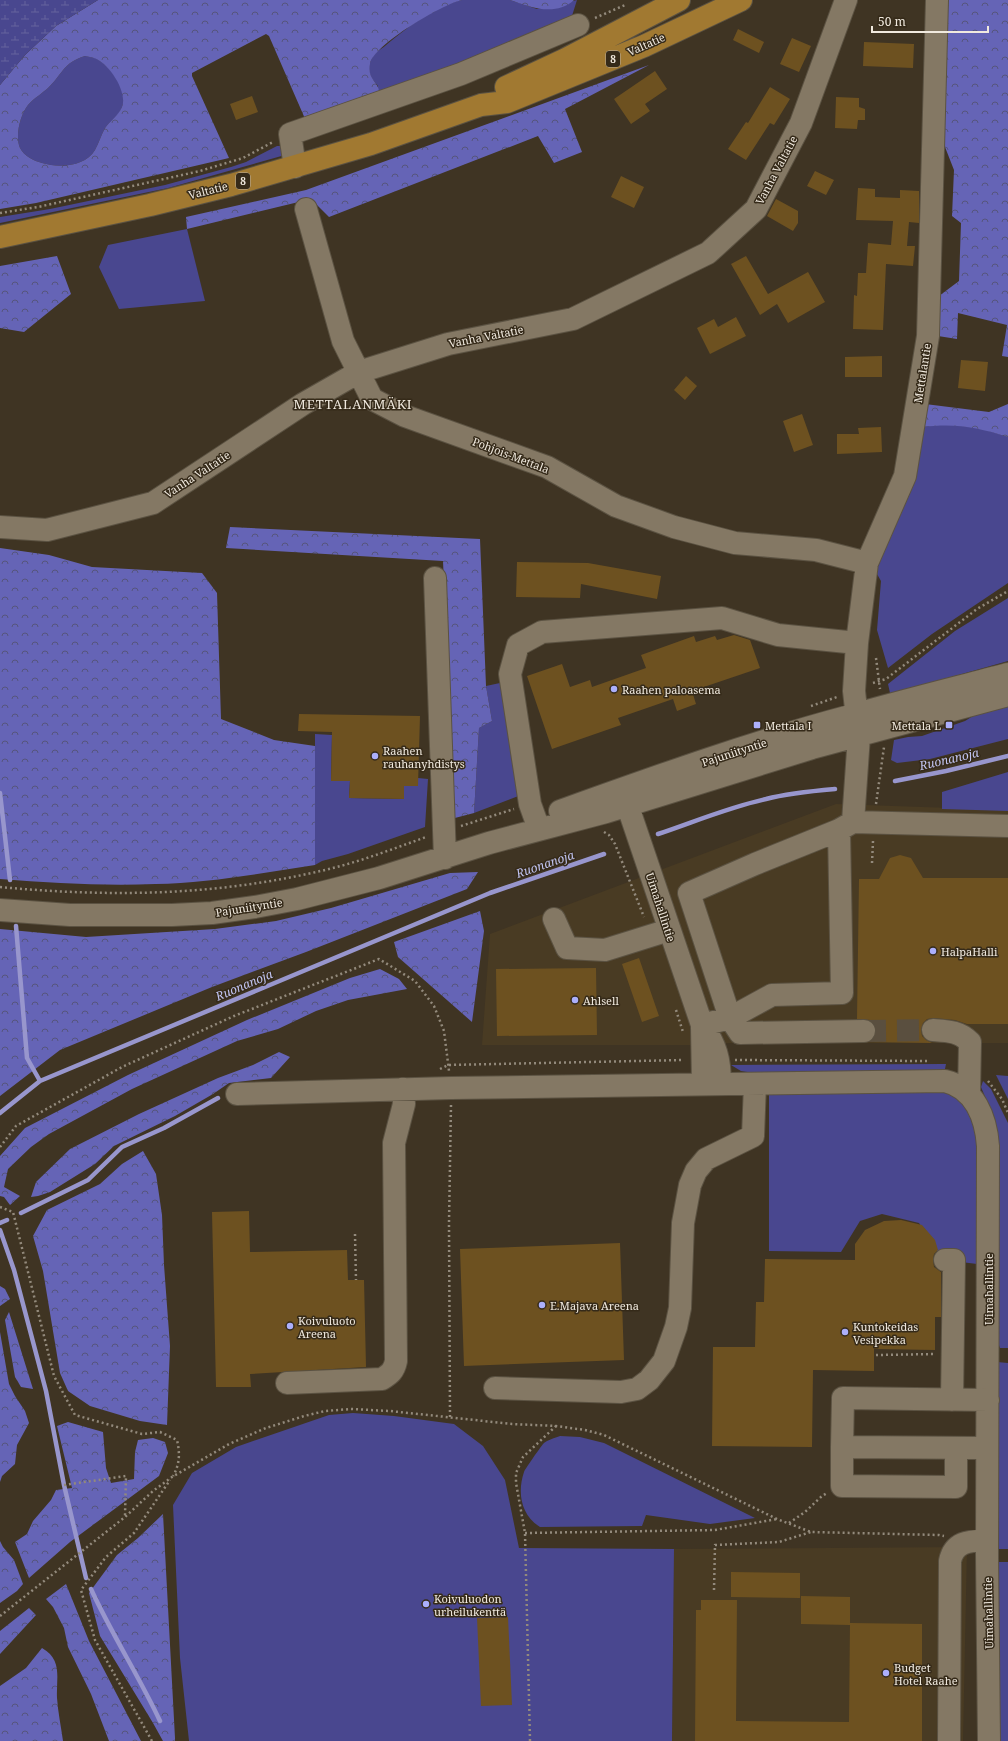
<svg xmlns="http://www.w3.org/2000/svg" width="1008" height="1741" viewBox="0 0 1008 1741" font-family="'Noto Serif',serif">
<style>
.built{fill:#493b23}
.green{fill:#49478f}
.forest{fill:url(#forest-crowns);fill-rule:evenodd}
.wetland{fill:url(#wetland-marsh)}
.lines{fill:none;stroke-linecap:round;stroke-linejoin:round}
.stream{stroke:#9896cd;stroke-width:4.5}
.building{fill:#6d5120}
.minor-tunnel{stroke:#5a4f3f;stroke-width:22;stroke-dasharray:22 11;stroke-linecap:butt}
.minor-casing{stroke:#5b5242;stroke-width:24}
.highway-casing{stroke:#5b5242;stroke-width:24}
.path{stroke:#938a7c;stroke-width:2.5;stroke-dasharray:2 3;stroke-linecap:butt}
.minor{stroke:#847864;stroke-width:22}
.highway{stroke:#a17931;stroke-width:22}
.poi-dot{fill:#acaffb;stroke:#352a19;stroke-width:1.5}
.labels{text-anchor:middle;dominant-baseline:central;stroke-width:3;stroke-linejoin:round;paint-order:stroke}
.shield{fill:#352a19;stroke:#b9b0a4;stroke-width:1}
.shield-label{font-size:10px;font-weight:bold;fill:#f1eadf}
.street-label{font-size:11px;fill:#f1eadf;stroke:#352a19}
.poi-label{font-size:11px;fill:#f1eadf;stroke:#352a19;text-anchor:start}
.water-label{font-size:12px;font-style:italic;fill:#c1c4f1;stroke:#352a19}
.quarter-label{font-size:13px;letter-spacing:1px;fill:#f1eadf;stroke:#352a19}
</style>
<defs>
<pattern id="forest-crowns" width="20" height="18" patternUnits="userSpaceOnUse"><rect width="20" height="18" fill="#6564b6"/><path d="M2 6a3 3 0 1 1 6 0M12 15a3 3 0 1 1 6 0" fill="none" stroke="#56557c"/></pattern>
<pattern id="wetland-marsh" width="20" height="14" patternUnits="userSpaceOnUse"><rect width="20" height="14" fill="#49478f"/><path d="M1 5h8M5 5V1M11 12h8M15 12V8" fill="none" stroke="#64629e"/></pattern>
</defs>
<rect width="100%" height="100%" fill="#3f3423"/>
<!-- built -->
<path class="built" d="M836 804 1008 810V1043H731L699 1045H482L490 934Z
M967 1547 963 1741H672L674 1549Z"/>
<!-- green -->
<path class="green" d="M462 0H510L537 9 577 0 571 19 374 98 378 86C370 78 366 69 372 58 374 53 381 49 385 46 407 28 434 6 462 0Z
M85 56C89 57 94 57 97 59 111 67 129 90 122 107 119 116 110 121 105 128 101 135 99 143 95 150 85 167 59 168 42 163 34 161 24 156 20 148 15 136 20 115 28 105 34 98 43 93 49 87 64 72 63 63 85 56Z
M277 146H281L285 155 168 188 0 223V217L50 209 165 185 231 167 246 162Z
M187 229 205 301 119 309 99 267 108 245Z
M945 424 980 428 1008 437V583L932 634 888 668 877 630 881 581 873 567 922 427Z
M1008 598V661L902 691 890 693 888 684 955 631Z
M500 683 521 795 474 813 479 728 492 721 486 686Z
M1008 701V739L930 759 897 763 891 760 894 740 908 737 922 736 965 721 981 711Z
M315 734 332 735 331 780 350 781 349 798 404 799V786L418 778 428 779 425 827 348 854 322 861 315 865Z
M1008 772V811L942 809V792Z
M946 1064 945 1069 936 1071 754 1073 741 1071 731 1065Z
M996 1075 1008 1076V1099Z
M983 1081 991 1089 1008 1123V1348H1000L996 1337 997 1170 996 1123 981 1087Z
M942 1089 959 1097 973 1116 981 1149 977 1264 961 1262 938 1253 919 1223 882 1214 860 1221 841 1252 769 1251V1093Z
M997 1362 1008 1363V1549H997Z
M353 1413 394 1416 454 1424 483 1446 505 1480 519 1548 674 1549 672 1741H189L180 1658 173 1505 192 1473 236 1447 329 1415Z
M560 1436 580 1437 604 1443 755 1518 710 1524 646 1515 642 1526 540 1527C521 1515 517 1493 524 1472 525 1469 540 1448 543 1444 547 1440 555 1438 560 1436Z
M998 1562H1008V1741H998Z"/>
<!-- forest -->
<path class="forest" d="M98 0H462C443 4 373 45 370 64 367 80 379 82 379 92L306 121 269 36 266 34 192 73V76L229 158 36 203 0 209V85L25 55 56 26ZM85 56C88 57 92 57 94 58 109 63 128 92 122 107 118 116 110 121 105 128 101 135 99 143 95 150 85 167 59 168 42 163 34 161 24 156 20 148 15 136 20 115 28 105 34 98 43 93 49 87 64 72 63 63 85 56Z
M510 0H574C555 17 530 7 510 0Z
M942 0H1008V357L1002 356 1007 325 958 313 957 339 938 336 939 296 959 281 961 223 952 216 954 170 945 147Z
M649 65 565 109 582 152 554 163 538 136 329 217 311 199 187 229 186 217 306 190Z
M57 256 71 294 24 332 0 328V266Z
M925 404 989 412 1008 404V437C977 427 955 423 922 427Z
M230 527 480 539 486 686 492 721 479 728 474 813 451 819 449 694 443 561 226 548Z
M0 548 49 555 92 567 202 573 217 593 221 719 274 740 315 746V865C262 873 209 883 155 884 103 886 52 883 0 879Z
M478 872 467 889 306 952 212 987 60 1050 0 1096V929L86 937 215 929 276 921 331 908 450 873Z
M480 911 484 931 472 1022 398 957 394 942Z
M380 969 399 979 407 989 348 1000 316 1011 278 1029 237 1041 132 1089 49 1134 31 1147 8 1169 4 1187 20 1196 10 1205 4 1197 0 1196V1156L25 1128 128 1075 247 1020 350 978Z
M279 1052 290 1057 271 1078 229 1083 213 1094 175 1116 114 1146 95 1164 50 1192 38 1196 31 1197 36 1182 70 1149 139 1114 218 1078 253 1065Z
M143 1151 156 1174 162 1215 164 1265 170 1346 167 1425 140 1421 90 1406 68 1391 60 1373 43 1271 33 1236 47 1210 100 1184 122 1164Z
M0 1286 5 1289 10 1299 0 1306Z
M9 1312 33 1389 21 1387 15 1377 5 1320Z
M0 1332 9 1384 15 1396 25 1411 29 1423 17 1445 15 1464 2 1476 0 1482Z
M68 1422 103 1432 106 1468 111 1483 134 1479 135 1452 138 1440 153 1438 165 1442 168 1453 159 1476 70 1542 29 1578 15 1542 27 1534 33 1521 51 1500 56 1490 72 1488 57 1426Z
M163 1514 175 1738V1741H163L153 1723 100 1636 89 1593 117 1555 138 1538Z
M0 1541 3 1547 14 1560 23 1584 17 1591 0 1603Z
M66 1584 89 1641 141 1741H109L91 1694 68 1647 64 1628 53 1607 46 1599Z
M29 1608 36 1615 0 1654V1631Z
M42 1648C63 1660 56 1678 57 1698 58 1712 61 1727 63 1741H0V1686L26 1668Z"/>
<!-- wetland -->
<path class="wetland" d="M0 0H98L56 26 25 55 0 85Z"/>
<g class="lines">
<!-- stream -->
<path class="stream" d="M895 781 946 771 1008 756
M0 793 10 880
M658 834C694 822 729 807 766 799 789 793 812 791 835 789
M16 926 27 1058 40 1081
M0 1113 40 1081 490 893 604 854
M21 1213 88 1180 122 1147 164 1128 218 1098
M0 1223 7 1220
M0 1230 14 1270 46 1391 64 1485 86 1578
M91 1589C112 1635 139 1676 160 1721"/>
</g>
<!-- building -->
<path class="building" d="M738 29 764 42 759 53 733 40Z
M792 38 811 46 799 72 780 64Z
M864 42 914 44 913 68 863 66Z
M655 71 667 89 645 104 650 111 631 124 614 99Z
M770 87 790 99 774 125 770 123 746 160 728 149 746 122 748 123Z
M252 96 258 112 236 120 230 104Z
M836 97 859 98V107L865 109V120H858L857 129 835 128Z
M815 171 834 180 826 195 807 186Z
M621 176 644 187 634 208 611 197Z
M858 188 875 189V197L900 198V190L919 191V223L909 222 907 246H915L913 266 886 264 883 330 853 329 854 295 857 296 858 273H866L868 243 891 245 893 221 856 220Z
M776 199 798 211V223L793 231 767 216Z
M746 256 768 294 808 272 825 302 788 323 777 304 760 315 731 264Z
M736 317 746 336 710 354 697 328 714 319 718 327Z
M882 356V377H845V357Z
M961 360 988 362 985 391 958 388Z
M686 376 697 386 685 400 674 390Z
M802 414 813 445 794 452 783 421Z
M881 427 882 452 837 454V434H859L858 428Z
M517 562 588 563 661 576 657 599 581 584 580 598 516 597Z
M734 635 750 640 760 668 692 691 696 704 677 711 673 699 618 718 621 725 552 749 527 676 562 664 570 687 590 680 592 687 646 668 641 655 694 636 696 642 715 636 717 640Z
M299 714 420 716 418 786H404V799L349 798 350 781H331L332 732 298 731Z
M900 855 911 858 923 878H1008V1024H967L955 1020 933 1018 927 1019 923 1023 921 1030 922 1036 926 1040 932 1043 868 1042 875 1037 876 1030 875 1025 870 1020 857 1019 859 879H879L890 858Z
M639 958 659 1016 642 1022 622 964Z
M596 968 597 1035 497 1036 496 969Z
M249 1211 250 1252 347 1250 348 1280H364L366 1367 250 1374 251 1387H216L212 1212Z
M901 1220 922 1225 935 1240 938 1250 934 1254 933 1260 934 1267 941 1272V1317H935V1350L874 1349V1371L813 1370 812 1447 712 1446 713 1347H755L756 1302H764L765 1259 855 1260V1244L865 1230 884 1221Z
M620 1243 624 1360 464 1366 460 1249Z
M731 1572 800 1573V1598L731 1597Z
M801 1596 850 1597V1625L801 1624Z
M701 1600H737L736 1721 849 1722 850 1623 922 1624V1741H695L696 1610H701Z
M508 1617 512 1705 481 1706 477 1618Z"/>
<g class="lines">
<!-- minor-tunnel -->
<path class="minor-tunnel" d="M864 1031 933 1030"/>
<defs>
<path id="minor" d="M295 167 290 134 461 74 578 25
M306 209 343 341 372 399 405 416 547 467 616 506 674 527 735 543 816 550 867 563
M0 527 47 530 153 503 303 404 359 372 448 344 573 319 708 253 756 209 801 123 846 0
M435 578 445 858
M623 792 702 1025C716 1045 720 1059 720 1084
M560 811C655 777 752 742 850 716 902 701 955 688 1008 674
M853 822 859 736 854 691 857 643 867 563 905 476 928 336 937 0
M539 829 530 804 510 674 518 645 542 632 722 618 778 635 857 643
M839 830 755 864 689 893 730 1018 740 1033 864 1031
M0 910 70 915H172L212 913 255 907 297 899 379 878 489 843 606 812 812 748 1008 695
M554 919 567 948 605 950 669 930
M702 1025 730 1018 772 995 842 993 839 830 853 822 1008 826
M702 1027 703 1084
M933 1030C948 1031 959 1031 970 1042L969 1094
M237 1094 451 1088 945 1081C975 1088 986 1118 988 1146L987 1555 989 1741
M945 1260H954L952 1400
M287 1383 382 1379C390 1374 394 1371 396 1361L394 1143 404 1104 403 1089
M495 1388 621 1392 637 1389 649 1380 664 1361 676 1327 680 1308 683 1223 690 1185 696 1171 706 1159 753 1136 755 1084
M842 1447V1486L956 1487V1448
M987 1448 842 1447 843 1398 988 1400
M949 1741 950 1561C954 1541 970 1541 987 1540"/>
<path id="highway" d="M506 87 566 59 679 0
M0 237 150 205 231 185 371 144 481 105 507 102 644 46 741 0"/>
</defs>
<!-- minor casing -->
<use href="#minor" class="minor-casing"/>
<!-- highway casing -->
<use href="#highway" class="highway-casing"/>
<!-- path -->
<path class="path" d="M595 18 625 5
M0 213 38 207 200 171 243 158 273 142
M876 658 880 689
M873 683 886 679 977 609 1008 591
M811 706 837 697
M876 804 884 747
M461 826 514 809
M604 832 609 835 615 844 644 917
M872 863 873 841
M0 887C107 897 211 896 316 872 354 864 390 850 426 837
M676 1010 683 1032
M735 1060 928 1061
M440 1069 448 1065 684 1060
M988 1081 1002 1099 1008 1113
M0 1147 16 1126 122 1067 234 1016 379 959 415 981 434 1006 444 1031 449 1071
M0 1207 13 1212 54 1376 75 1415 142 1434 160 1432 177 1440C180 1453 180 1464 173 1476
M355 1234 356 1280
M876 1355 936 1354
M450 1417 449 1223 451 1105
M64 1485 126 1476 125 1516
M789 1523 805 1512 822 1496 827 1493
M525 1533 715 1530 777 1519
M714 1590 715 1545 779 1542 811 1532
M0 1616 125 1517 153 1491 172 1477 229 1444 266 1428 304 1416 325 1411 351 1409 390 1411 512 1424 556 1426 585 1430 604 1435 777 1519 811 1532 939 1535 944 1536
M152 1741 95 1640 81 1590 106 1557 134 1533 170 1480
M530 1741 525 1533 516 1483V1473L523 1457 556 1426"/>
<!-- minor -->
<use href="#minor" class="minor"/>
<!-- highway -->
<use href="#highway" class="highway"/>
</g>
<!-- markers -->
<g class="poi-dot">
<circle cx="614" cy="689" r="4"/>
<rect x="753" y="721" width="8" height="8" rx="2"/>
<rect x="945" y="721" width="8" height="8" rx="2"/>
<circle cx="375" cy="756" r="4"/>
<circle cx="933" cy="951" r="4"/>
<circle cx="575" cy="1000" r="4"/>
<circle cx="542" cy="1305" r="4"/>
<circle cx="290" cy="1326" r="4"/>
<circle cx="845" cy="1332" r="4"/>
<circle cx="426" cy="1604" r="4"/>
<circle cx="886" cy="1673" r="4"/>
</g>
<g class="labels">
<!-- shield labels -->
<g class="shield">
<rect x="606" y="51" width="14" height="16" rx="3"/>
<rect x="236" y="173" width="14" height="16" rx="3"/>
</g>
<g class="shield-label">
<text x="613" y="59">8</text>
<text x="243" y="181">8</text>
</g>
<!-- street labels -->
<g class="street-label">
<text transform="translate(646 44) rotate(-24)">Valtatie</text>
<text transform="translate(776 170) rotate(-62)">Vanha Valtatie</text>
<text transform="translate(208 190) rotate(-14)">Valtatie</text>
<text transform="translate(486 336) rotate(-11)">Vanha Valtatie</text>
<text transform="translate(922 373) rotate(-81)">Mettalantie</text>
<text transform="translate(511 455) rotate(21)">Pohjois-Mettala</text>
<text transform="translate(197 474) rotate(-33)">Vanha Valtatie</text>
<text transform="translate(734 752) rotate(-18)">Pajuniityntie</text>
<text transform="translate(249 907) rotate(-9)">Pajuniityntie</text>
<text transform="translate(661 907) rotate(72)">Uimahallintie</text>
<text transform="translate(988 1289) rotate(-90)">Uimahallintie</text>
<text transform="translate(988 1613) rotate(-91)">Uimahallintie</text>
</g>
<!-- poi labels -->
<g class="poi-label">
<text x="622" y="689">Raahen paloasema</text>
<text x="765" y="725">Mettala I</text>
<text x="941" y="725" text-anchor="end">Mettala L</text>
<text x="383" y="750">Raahen<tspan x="383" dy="13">rauhanyhdistys</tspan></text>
<text x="941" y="951">HalpaHalli</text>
<text x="583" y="1000">Ahlsell</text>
<text x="550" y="1305">E.Majava Areena</text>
<text x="298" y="1320">Koivuluoto<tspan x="298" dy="13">Areena</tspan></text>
<text x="853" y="1326">Kuntokeidas<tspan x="853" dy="13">Vesipekka</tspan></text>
<text x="434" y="1598">Koivuluodon<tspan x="434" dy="13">urheilukenttä</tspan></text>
<text x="894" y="1667">Budget<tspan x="894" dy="13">Hotel Raahe</tspan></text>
</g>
<!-- water labels -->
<g class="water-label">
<text transform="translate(949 759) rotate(-13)">Ruonanoja</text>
<text transform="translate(545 864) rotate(-19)">Ruonanoja</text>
<text transform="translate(244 985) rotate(-23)">Ruonanoja</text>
</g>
<!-- quarter labels -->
<g class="quarter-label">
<text x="353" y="404">METTALANMÄKI</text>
</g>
</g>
<!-- scale -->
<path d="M872 26v6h116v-6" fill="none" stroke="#f1eadf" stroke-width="2"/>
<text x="878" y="26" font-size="12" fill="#f1eadf" stroke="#352a19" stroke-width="3" paint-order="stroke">50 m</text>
</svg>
